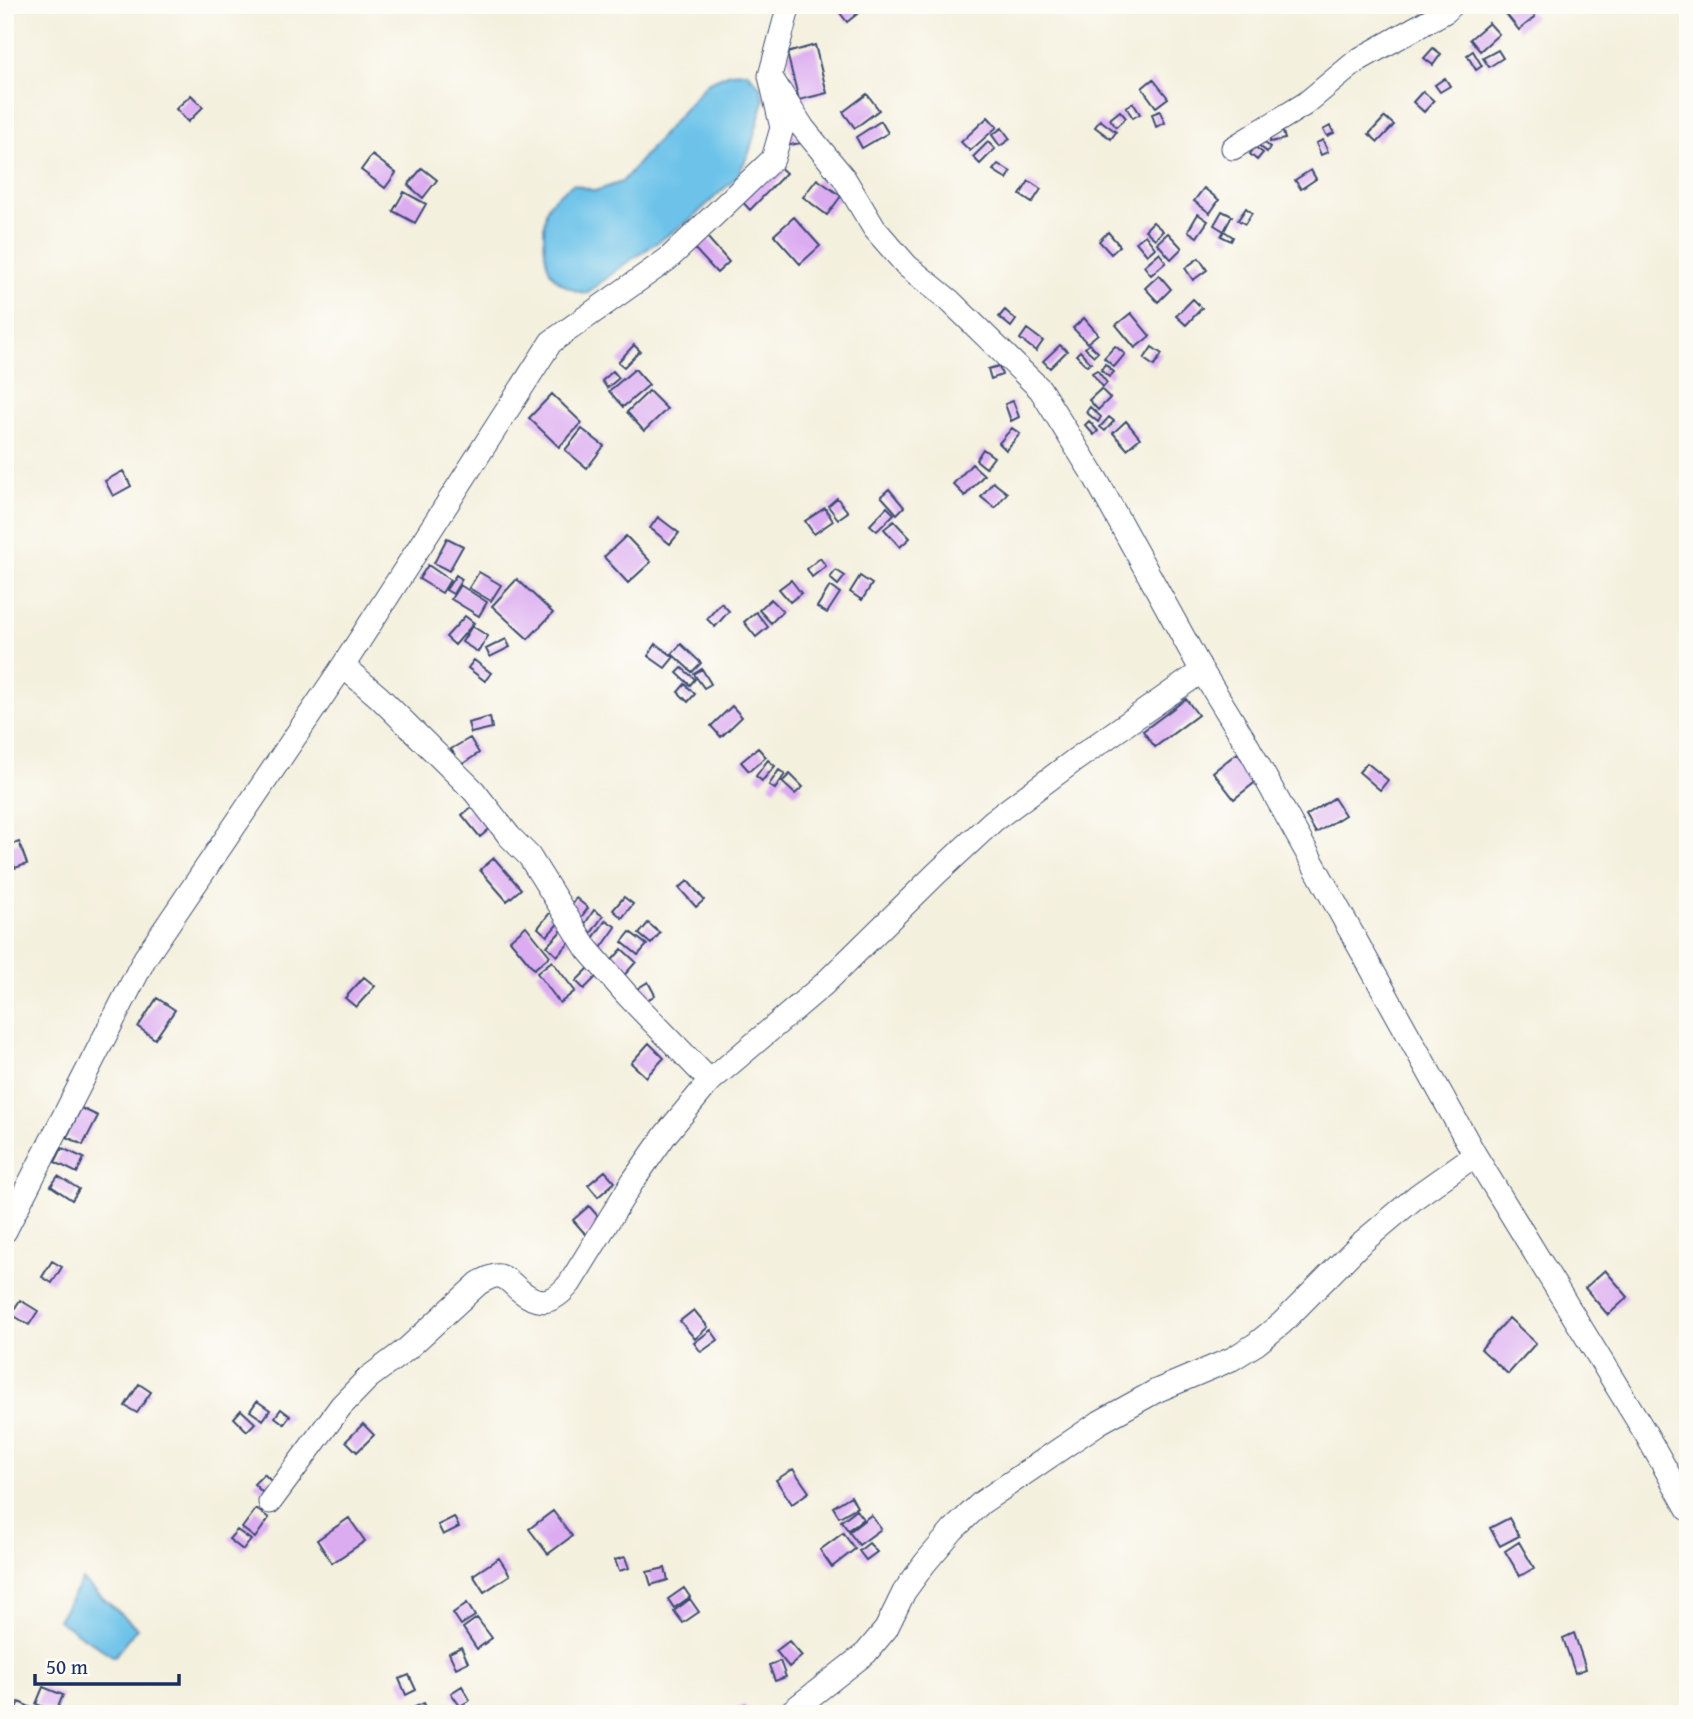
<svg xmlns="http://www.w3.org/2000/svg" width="1693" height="1719" viewBox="0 0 1693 1719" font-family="'Gentium Book Plus',serif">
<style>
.water{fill:#6cc2e9;stroke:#4478a4;stroke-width:2}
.building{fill:#dcacf1}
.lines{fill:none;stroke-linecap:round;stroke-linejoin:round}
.minor-casing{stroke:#3c4c71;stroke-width:25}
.minor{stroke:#fff;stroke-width:23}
</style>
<rect width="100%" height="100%" fill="#fdfcf7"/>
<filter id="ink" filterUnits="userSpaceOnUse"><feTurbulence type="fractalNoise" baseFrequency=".0143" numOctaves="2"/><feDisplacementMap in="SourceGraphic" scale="14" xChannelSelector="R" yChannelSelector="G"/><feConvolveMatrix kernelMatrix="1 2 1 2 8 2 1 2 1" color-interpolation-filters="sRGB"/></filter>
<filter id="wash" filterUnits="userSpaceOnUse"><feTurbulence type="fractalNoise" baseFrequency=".00686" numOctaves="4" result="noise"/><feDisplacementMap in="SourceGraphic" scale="28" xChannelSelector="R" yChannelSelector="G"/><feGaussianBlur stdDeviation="1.57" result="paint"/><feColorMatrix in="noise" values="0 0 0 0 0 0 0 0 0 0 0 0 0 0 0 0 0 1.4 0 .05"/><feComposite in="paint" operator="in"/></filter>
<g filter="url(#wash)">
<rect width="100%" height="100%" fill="#f4f0de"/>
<!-- water -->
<path class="water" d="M747 72 760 86 764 100 749 153 737 177 690 220 625 264 587 293C575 293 556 282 550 271 543 257 542 220 548 206 552 197 566 190 573 184L595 191 622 182 707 83 730 73Z
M82 1580 137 1628 114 1657 58 1620Z"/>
<g id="blocks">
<!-- building -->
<path class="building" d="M834 5H858L862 10 847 22Z
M1510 5H1526L1535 17 1519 30 1503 10Z
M1489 23 1499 34 1480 51 1470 39Z
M815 45 827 93 799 100 787 53Z
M1433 48 1441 54 1433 65 1424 58Z
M1498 50 1503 58 1489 67 1483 58Z
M1473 51 1482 66 1476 70 1467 55Z
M1445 78 1450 86 1440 92 1435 85Z
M1153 79 1168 98 1156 107 1142 88Z
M1423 91 1434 101 1424 112 1413 102Z
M867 94 879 110 855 128 843 112Z
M191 95 203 107 188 122 176 109Z
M1133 103 1140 114 1133 118 1126 107Z
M1120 111 1126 118 1116 127 1110 119Z
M1160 111 1165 123 1156 127 1152 114Z
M988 117 997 127 970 151 961 142Z
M1385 117 1394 125 1378 142 1369 134Z
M1100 120 1116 132 1111 139 1095 127Z
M786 121 801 143 789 145Z
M881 121 888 133 862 148 856 137Z
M1330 126 1334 133 1327 136 1323 130Z
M1002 128 1010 139 1000 146 992 135Z
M1283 132 1285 139 1270 142 1269 134Z
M1260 139 1270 147 1267 152 1257 144Z
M1323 140 1328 152 1321 155 1316 143Z
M988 142 995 149 980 164 973 157Z
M1255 147 1263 153 1257 160 1250 154Z
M372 155 396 173 385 188 361 170Z
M774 162 786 173 750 210 739 198Z
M998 164 1011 172 1007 179 993 170Z
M422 168 437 180 423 198 408 185Z
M1311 170 1316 179 1301 189 1295 180Z
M817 179 841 196 827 215 803 197Z
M1029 181 1041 189 1032 203 1020 195Z
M1204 188 1219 200 1210 213 1194 201Z
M404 192 426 204 415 223 393 211Z
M1246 208 1252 213 1245 224 1238 220Z
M1222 211 1232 216 1224 231 1214 225Z
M1198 214 1208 221 1197 237 1188 231Z
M794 217 820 246 800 264 774 235Z
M1153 222 1163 231 1155 239 1145 230Z
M1224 231 1233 237 1231 241 1221 236Z
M1108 232 1120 246 1111 254 1099 241Z
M1168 233 1182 248 1171 259 1157 243Z
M1145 235 1155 248 1147 255 1136 242Z
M707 237 729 262 717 273 694 248Z
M1159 253 1166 262 1151 275 1144 266Z
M1199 258 1207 270 1193 280 1185 268Z
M1159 275 1171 289 1158 302 1145 288Z
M1193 299 1202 308 1186 325 1176 316Z
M1005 310 1016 320 1011 327 999 317Z
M1131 313 1150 336 1135 348 1116 325Z
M1084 318 1098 334 1087 343 1073 328Z
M1027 329 1043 341 1036 351 1020 339Z
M1089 344 1098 352 1094 356 1085 348Z
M634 345 640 351 624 367 618 362Z
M1060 345 1067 351 1050 368 1043 361Z
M1115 346 1125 354 1114 367 1104 358Z
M1152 347 1162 354 1154 366 1144 359Z
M1080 351 1091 363 1087 366 1076 355Z
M1105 364 1114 372 1109 377 1101 370Z
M999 366 1002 375 991 379 988 369Z
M635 369 649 385 623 407 609 391Z
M1097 370 1107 383 1103 387 1092 373Z
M613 371 619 378 607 388 602 381Z
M1101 389 1110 398 1098 410 1089 400Z
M649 391 667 409 644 431 627 412Z
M552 394 582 423 559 447 529 418Z
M1013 401 1019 417 1011 421 1005 404Z
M1090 407 1101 417 1098 422 1086 412Z
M1109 417 1114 421 1105 431 1100 427Z
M1089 421 1098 431 1094 435 1085 425Z
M1126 421 1140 438 1127 449 1113 433Z
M1012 428 1020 434 1006 450 999 443Z
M582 429 604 446 587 468 565 450Z
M983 449 994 457 986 468 976 460Z
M972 464 984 475 965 496 953 484Z
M123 471 131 486 113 496 105 481Z
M993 482 1007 493 995 508 981 497Z
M889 489 904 507 897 514 881 496Z
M837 498 848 512 838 519 828 506Z
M887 507 894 514 877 531 870 525Z
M825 508 833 521 814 534 805 521Z
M658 517 679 533 670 544 650 528Z
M894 521 910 538 900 547 884 529Z
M626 536 651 562 628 583 604 557Z
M447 538 463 546 449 571 434 563Z
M820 558 826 566 812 577 807 569Z
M428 565 450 580 442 593 419 579Z
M836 570 845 576 838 585 830 578Z
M479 572 501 585 491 601 469 588Z
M456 575 462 579 453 594 446 590Z
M860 576 872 584 862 600 850 592Z
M517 579 553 613 528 639 492 606Z
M791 580 801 593 790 602 779 589Z
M460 585 487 602 479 616 451 599Z
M830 586 840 593 827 613 817 607Z
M771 599 783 611 771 623 759 610Z
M721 603 729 611 715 627 707 619Z
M756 612 768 627 756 637 744 622Z
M465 616 474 623 455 645 446 637Z
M472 626 488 636 478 652 462 642Z
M506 639 510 647 490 657 486 649Z
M656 644 674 657 665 668 648 656Z
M681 644 701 663 692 672 672 654Z
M474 660 491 673 485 681 468 668Z
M682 668 695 679 690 685 677 673Z
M702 669 711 684 704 688 694 674Z
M685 684 695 694 688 702 678 692Z
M1186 699 1198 715 1155 747 1143 731Z
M732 706 742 717 721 737 711 726Z
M490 717 492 728 471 733 468 723Z
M470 738 479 753 461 765 451 749Z
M758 748 766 757 749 771 741 762Z
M1237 753 1258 780 1234 799 1213 772Z
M768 760 775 766 762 781 756 776Z
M1367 763 1388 780 1380 790 1359 772Z
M779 770 785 774 775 789 769 785Z
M790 774 803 787 795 794 782 782Z
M1334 798 1345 815 1316 833 1306 816Z
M475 804 494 825 480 837 462 815Z
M19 842 27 864 15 868 7 846Z
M494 858 521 889 507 901 480 870Z
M688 881 704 900 696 907 679 888Z
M624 897 633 904 622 918 613 910Z
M576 898 588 908 579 920 567 911Z
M553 909 563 918 547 936 538 928Z
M594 910 603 916 589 936 581 930Z
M606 920 616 927 601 948 591 941Z
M648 923 660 933 651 944 639 934Z
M526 926 550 956 534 969 510 940Z
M566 926 576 936 557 956 547 946Z
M630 932 647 945 638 955 622 942Z
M622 949 636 962 620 980 606 967Z
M552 961 575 991 560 1003 537 973Z
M592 965 600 973 584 989 576 981Z
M364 977 375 986 356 1007 345 998Z
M648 982 655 995 643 1003 635 990Z
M157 998 175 1010 155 1039 138 1027Z
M649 1043 664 1058 646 1077 631 1063Z
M81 1108 98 1116 83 1145 67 1137Z
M62 1148 84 1158 77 1173 55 1162Z
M605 1171 615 1182 598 1197 588 1185Z
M58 1176 79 1189 72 1200 51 1186Z
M589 1206 603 1222 587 1236 573 1220Z
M52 1261 62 1267 52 1283 42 1277Z
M1605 1270 1628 1297 1608 1315 1585 1288Z
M20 1300 38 1311 29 1325 11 1314Z
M694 1310 708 1327 695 1339 680 1321Z
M1509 1318 1536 1343 1508 1374 1481 1349Z
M711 1330 718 1340 701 1352 694 1343Z
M139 1384 151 1392 137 1413 125 1406Z
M257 1401 270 1410 263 1420 250 1411Z
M281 1409 290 1416 284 1424 275 1417Z
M241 1410 255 1423 247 1431 234 1418Z
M363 1424 374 1435 357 1452 346 1441Z
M793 1469 809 1492 792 1504 776 1480Z
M264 1474 275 1485 265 1495 254 1484Z
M851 1496 857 1507 839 1517 833 1507Z
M256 1509 269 1518 255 1538 242 1528Z
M856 1510 863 1519 848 1530 841 1521Z
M553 1511 572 1536 548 1554 529 1529Z
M871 1515 881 1529 859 1545 849 1532Z
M454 1517 459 1527 443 1535 438 1525Z
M349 1518 365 1541 332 1563 317 1540Z
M1509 1518 1519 1536 1500 1546 1490 1528Z
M237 1530 251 1540 243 1550 229 1539Z
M843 1533 855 1549 832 1567 820 1550Z
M1519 1542 1534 1568 1520 1576 1505 1551Z
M869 1543 877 1552 866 1560 859 1551Z
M625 1557 629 1568 619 1571 615 1560Z
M499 1558 510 1575 484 1592 473 1575Z
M665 1568 668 1580 651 1585 647 1572Z
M684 1588 690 1597 674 1608 668 1599Z
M690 1599 699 1612 683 1623 674 1611Z
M467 1603 475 1616 461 1625 453 1613Z
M477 1618 492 1638 477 1649 463 1628Z
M1574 1633 1586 1669 1575 1673 1563 1638Z
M789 1641 802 1656 789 1667 776 1651Z
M461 1647 468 1662 456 1668 449 1653Z
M780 1661 786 1677 775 1681 769 1665Z
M409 1675 416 1690 406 1695 399 1679Z
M462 1686 470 1700 460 1706 451 1693Z
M43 1687 63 1695 56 1712 36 1704Z
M19 1702 36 1710 34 1714H13Z
M424 1703 429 1714H399Z
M745 1704 749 1714H728L727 1711Z"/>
</g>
</g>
<g filter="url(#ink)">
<use href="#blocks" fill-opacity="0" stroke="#3c4c71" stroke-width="2"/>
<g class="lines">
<defs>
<path id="minor" d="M770 76 803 128 844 178 874 228 907 266 950 301 1040 389 1096 479 1202 671 1245 741 1475 1155 1646 1434 1688 1509
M1233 148 1305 104 1358 60 1446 11 1452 5
M343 666 379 697 474 791 510 837 529 856 587 949 627 995 710 1081
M5 1231 145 958 343 666 551 342 668 259 773 159 782 128 770 76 789 5
M270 1502 341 1406 368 1378 407 1349 479 1283C485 1280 493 1275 500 1276 507 1278 513 1284 518 1289 539 1307 553 1304 570 1283L633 1181 666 1134 710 1081 823 985 937 873 993 821 1075 760 1202 671
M788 1714 866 1653 886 1629 904 1592 925 1563 953 1530 981 1503 1100 1422 1156 1391 1232 1359 1256 1344 1282 1323 1359 1245 1417 1196 1475 1155"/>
</defs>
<!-- minor casing -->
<use href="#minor" class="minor-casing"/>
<!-- minor -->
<use href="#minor" class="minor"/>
</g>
</g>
<!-- margin -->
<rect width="1693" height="1719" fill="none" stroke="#fdfcf7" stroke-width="28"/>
<!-- scale -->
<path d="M35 1674v10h144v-10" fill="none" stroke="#1b2f5e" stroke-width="3.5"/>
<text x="46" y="1674" font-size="21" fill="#1b2f5e" stroke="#fdfcf7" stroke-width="5" paint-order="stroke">50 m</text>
</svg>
